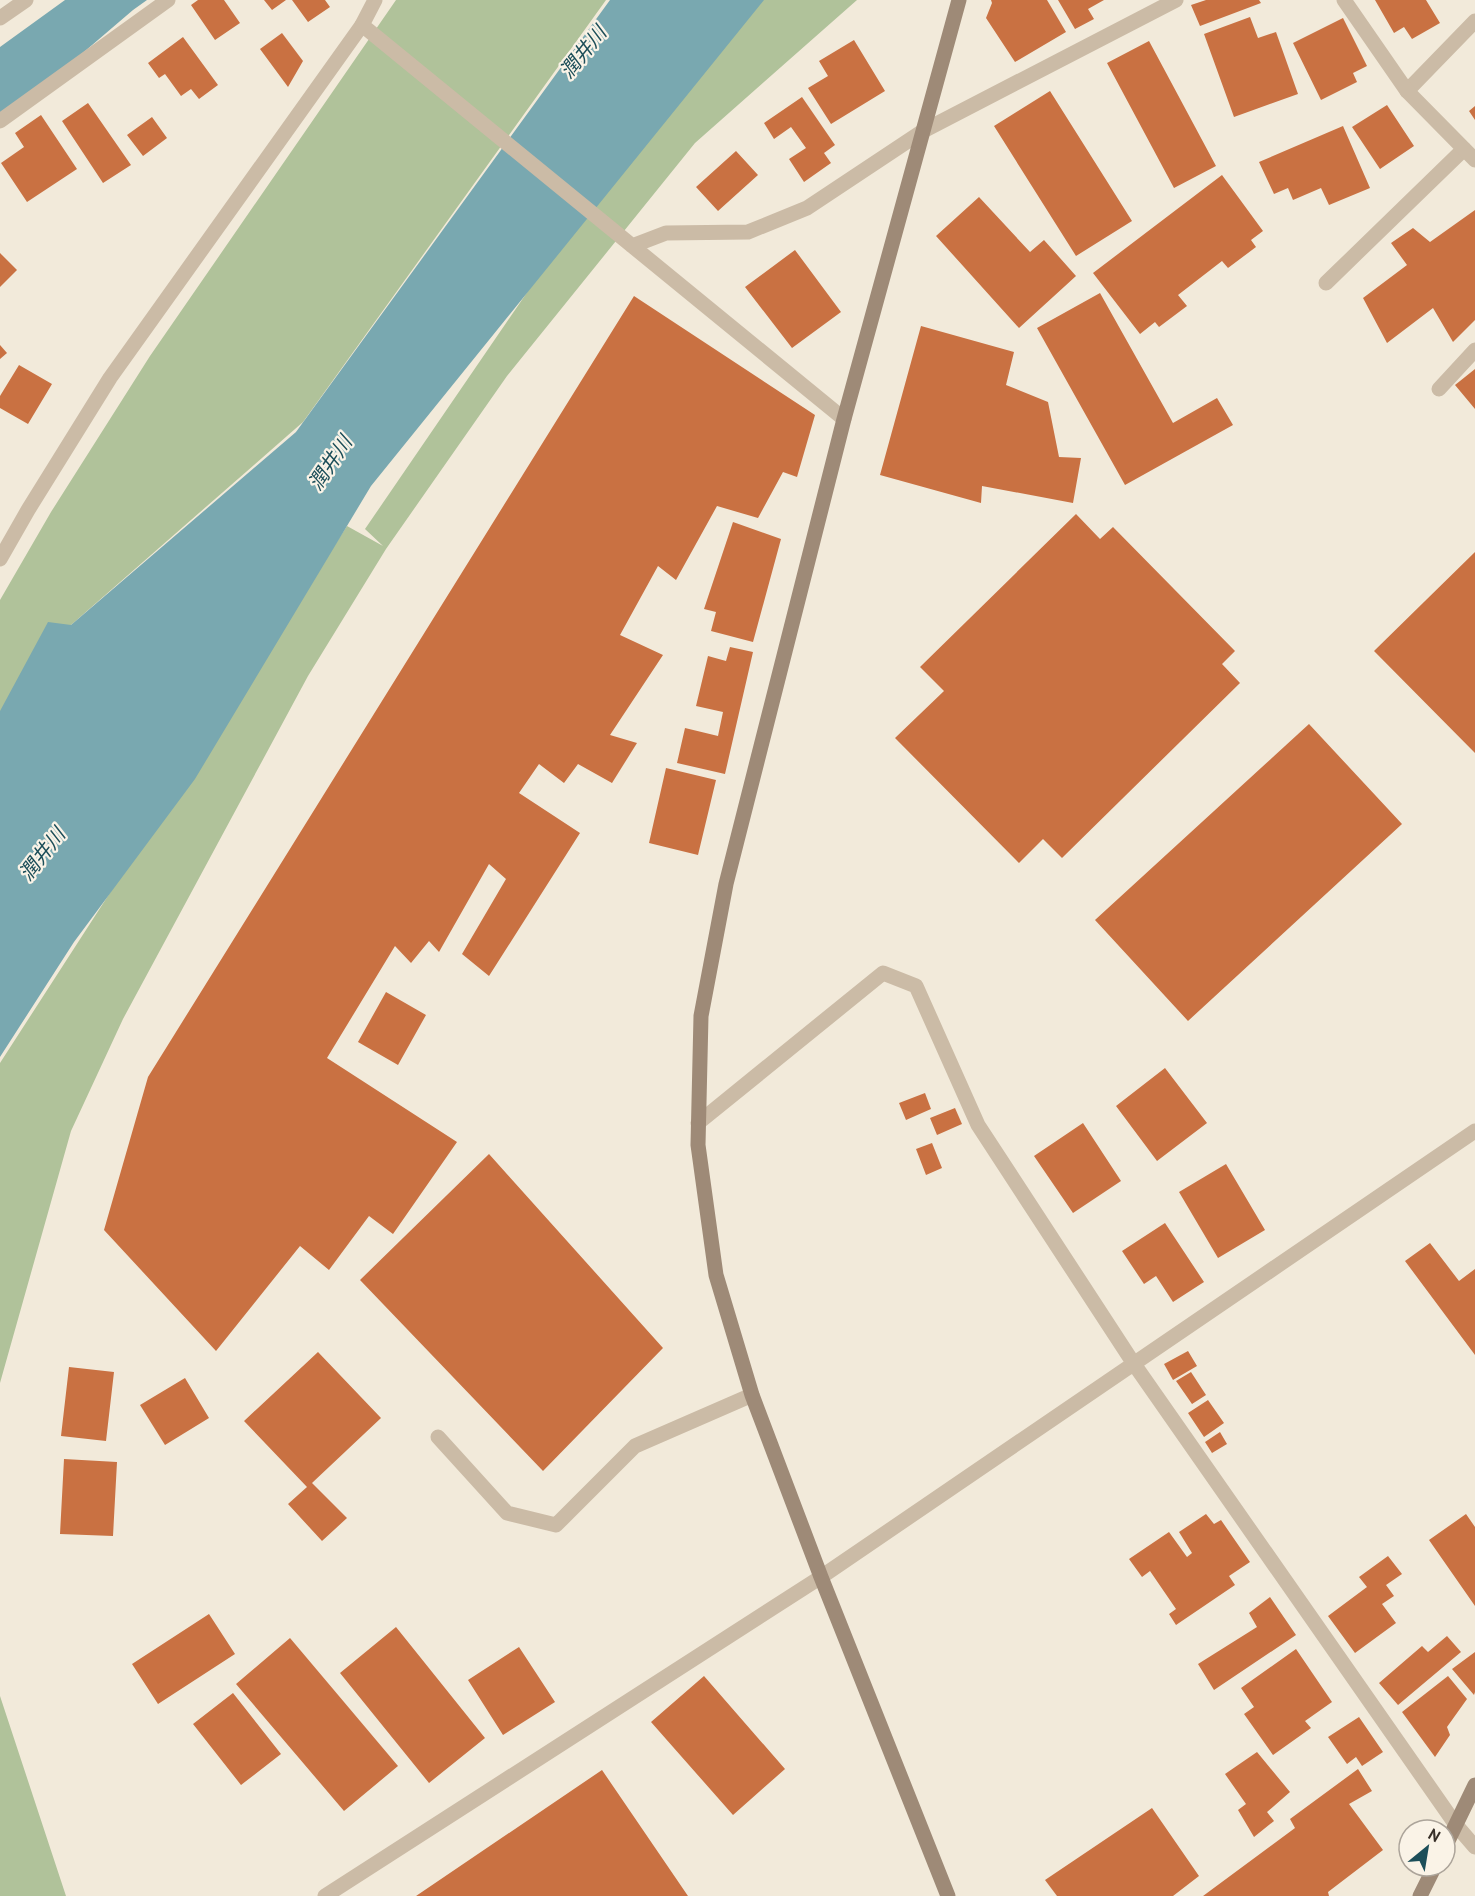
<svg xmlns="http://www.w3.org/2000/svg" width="1475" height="1896" viewBox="0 0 1475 1896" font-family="'PT Sans','Noto Sans JP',sans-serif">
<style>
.green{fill:#b0c29a}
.water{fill:#79a8b0}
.building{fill:#c97142}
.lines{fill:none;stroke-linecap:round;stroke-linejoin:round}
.lane{stroke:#cbbba6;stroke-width:15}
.street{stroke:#cbbba6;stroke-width:15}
.secondary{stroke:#9e8a77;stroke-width:15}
.labels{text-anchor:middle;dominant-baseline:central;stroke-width:4.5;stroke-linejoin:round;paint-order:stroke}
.water-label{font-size:20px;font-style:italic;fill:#1c4e59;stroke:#faf3e7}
</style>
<rect width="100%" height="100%" fill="#f2eada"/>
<!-- green -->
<path class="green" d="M396 0H606L303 422 71 625 0 720V600L51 512 150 356Z
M756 0H857L695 143 507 376 386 549 308 676 123 1019 71 1131 0 1383V1063L347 526 383 546 365 529 637 132Z
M0 1677V1696L66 1896H0Z"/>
<!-- water -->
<path class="water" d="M65 0H147L133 10 22 105 0 120V47Z
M610 0H764L371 486 195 779 74 942 0 1057V711L48 622 71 625 296 432Z"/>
<!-- building -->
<path class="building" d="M198 0H224L240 23 215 40 191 5Z
M264 0H286L272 10Z
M292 0H325L330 7 308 22Z
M991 0H1047L1066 32 1015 62 986 18 992 3Z
M1058 0H1104L1088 9 1094 19 1075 29Z
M1206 0H1259L1261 3 1200 26 1191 5Z
M1375 0H1426L1440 23 1412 39 1404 27 1394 33Z
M1250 17 1258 38 1276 32 1298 94 1234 117 1204 34Z
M1343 18 1367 66 1353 73 1357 82 1321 100 1293 43Z
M282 33 303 61 288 87 260 49Z
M183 37 218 85 199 99 191 89 181 96 165 74 159 78 148 63Z
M854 40 885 91 831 124 808 88 828 76 819 61Z
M1149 41 1216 166 1174 188 1107 63Z
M1050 91 1132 221 1076 256 994 126Z
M802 97 835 145 824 153 831 163 804 182 789 159 806 148 791 127 774 139 764 123Z
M88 103 131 165 103 183 62 121Z
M1387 105 1414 146 1380 169 1352 127Z
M1475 106V120L1469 111Z
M41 115 77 169 27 202 1 163 24 147 15 133Z
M152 117 167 138 143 156 127 135Z
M1343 126 1370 188 1329 205 1321 188 1293 200 1288 188 1274 194 1259 162Z
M736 151 758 175 718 211 696 187Z
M1222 175 1263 231 1251 240 1256 247 1228 268 1222 261 1178 295 1187 306 1159 327 1155 322 1140 334 1093 273Z
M979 197 1030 252 1044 240 1076 276 1019 328 936 236Z
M1475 210V320L1453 342 1433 308 1387 343 1363 298 1407 265 1391 243 1413 228 1430 242Z
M795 250 841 312 792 348 745 287Z
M0 253 17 270 0 287Z
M1100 293 1173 423 1217 398 1233 425 1125 485 1037 328Z
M634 296 815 415 797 477 783 472 758 518 717 506 676 580 658 566 620 635 663 655 610 735 637 743 612 783 578 764 564 783 539 764 519 793 580 833 489 976 462 954 506 879 489 864 439 952 429 941 411 963 395 946 327 1058 457 1142 393 1234 369 1216 329 1270 300 1246 216 1351 104 1230 148 1077Z
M921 326 1014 352 1006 385 1048 402 1059 457 1081 458 1073 503 982 486 981 503 880 475Z
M0 345 7 353 0 359Z
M19 365 52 384 28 424 0 408V396Z
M1475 369V409L1455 385Z
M1076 514 1100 539 1113 527 1235 651 1222 664 1240 683 1062 858 1043 839 1019 863 895 738 944 691 920 667Z
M733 522 781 539 753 642 711 631 716 612 704 609Z
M1475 552V753L1374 651Z
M730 647 753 652 725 774 677 763 685 728 718 736 723 712 696 706 708 656 726 661Z
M1309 724 1402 824 1188 1021 1095 920Z
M666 768 716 780 698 855 649 843Z
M386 992 426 1015 398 1065 358 1042Z
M1165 1068 1207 1123 1157 1161 1116 1106Z
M925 1093 931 1109 906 1120 899 1103Z
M955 1108 962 1124 937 1135 930 1118Z
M1083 1123 1121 1181 1073 1213 1034 1156Z
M932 1143 942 1168 926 1175 916 1149Z
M489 1154 663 1348 543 1471 360 1280Z
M1226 1164 1265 1230 1218 1258 1179 1192Z
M1165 1223 1204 1282 1173 1302 1156 1276 1144 1284 1122 1251Z
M1430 1243 1459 1281 1475 1269V1355L1405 1261Z
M1188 1351 1197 1366 1173 1380 1164 1364Z
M318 1352 381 1418 312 1483 347 1518 322 1541 288 1504 307 1487 244 1421Z
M69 1367 114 1372 106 1441 61 1436Z
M1191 1372 1206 1395 1192 1404 1176 1381Z
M185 1378 209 1418 165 1445 140 1405Z
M1208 1400 1224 1423 1204 1437 1188 1413Z
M1220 1432 1227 1444 1212 1453 1205 1442Z
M64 1459 117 1462 113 1536 60 1534Z
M1206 1514 1214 1524 1221 1520 1250 1562 1229 1576 1235 1585 1176 1625 1169 1614 1176 1609 1150 1571 1142 1577 1129 1559 1169 1532 1187 1557 1192 1553 1179 1532Z
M1466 1514 1475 1527V1606L1429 1540Z
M1388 1556 1402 1574 1386 1585 1394 1596 1382 1604 1396 1623 1355 1653 1328 1616 1367 1587 1359 1577Z
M1270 1597 1296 1635 1214 1690 1198 1664 1257 1627 1249 1613Z
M209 1614 235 1654 158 1704 132 1664Z
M396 1627 485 1738 429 1783 340 1673Z
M1447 1636 1461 1652 1398 1705 1379 1683 1422 1646 1428 1652Z
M290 1638 398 1766 344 1811 236 1684Z
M519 1647 555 1702 503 1735 468 1680Z
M1296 1649 1332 1702 1305 1721 1311 1728 1273 1755 1244 1714 1254 1707 1241 1688Z
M1475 1652V1692L1474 1695 1452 1669Z
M704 1676 785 1769 733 1815 651 1722Z
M1448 1676 1467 1699 1447 1727 1450 1735 1435 1757 1402 1712Z
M233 1693 281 1754 241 1785 193 1724Z
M1359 1717 1383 1752 1362 1766 1356 1757 1347 1764 1328 1737Z
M1257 1752 1290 1792 1267 1812 1274 1821 1254 1837 1238 1810 1246 1804 1225 1774Z
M1358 1769 1372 1791 1349 1804 1383 1850 1328 1892 1329 1896H1203L1295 1828 1290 1819Z
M602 1770 688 1896H416Z
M1152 1808 1199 1876 1173 1896H1057L1045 1880Z"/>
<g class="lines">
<!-- lane -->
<path class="lane" d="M1407 91 1475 21
M1326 283 1464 149
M1439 389 1475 350
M0 559 28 510 110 378 362 25"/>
<!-- street -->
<path class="street" d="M375 0 362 25 844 419
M1344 0 1407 91 1475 160
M0 18 26 0
M0 121 168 0
M632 246 666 233 748 232 807 208 923 131 1176 0
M698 1123 883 973 916 986 978 1125 1134 1364 1456 1825 1475 1847
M438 1437 507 1513 556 1525 635 1446 752 1395
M325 1896 821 1577 1475 1131"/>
<!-- secondary -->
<path class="secondary" d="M1445 1847 1475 1785
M948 1896 821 1577 752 1395 716 1275 698 1145 701 1016 726 884 844 419 959 0
M1420 1896 1435 1866"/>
</g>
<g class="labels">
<!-- water labels -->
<g class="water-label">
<text transform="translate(583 52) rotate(-51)">潤井川</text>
<text transform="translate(330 463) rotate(-56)">潤井川</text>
<text transform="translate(42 854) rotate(-52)">潤井川</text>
</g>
</g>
<!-- north arrow -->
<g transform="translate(1427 1848) rotate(30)"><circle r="28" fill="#faf3e7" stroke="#aca49a" stroke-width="1.5"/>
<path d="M0-4.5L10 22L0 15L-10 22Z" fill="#1c4e59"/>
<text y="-9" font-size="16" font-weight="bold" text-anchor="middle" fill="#362e27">N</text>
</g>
</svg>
